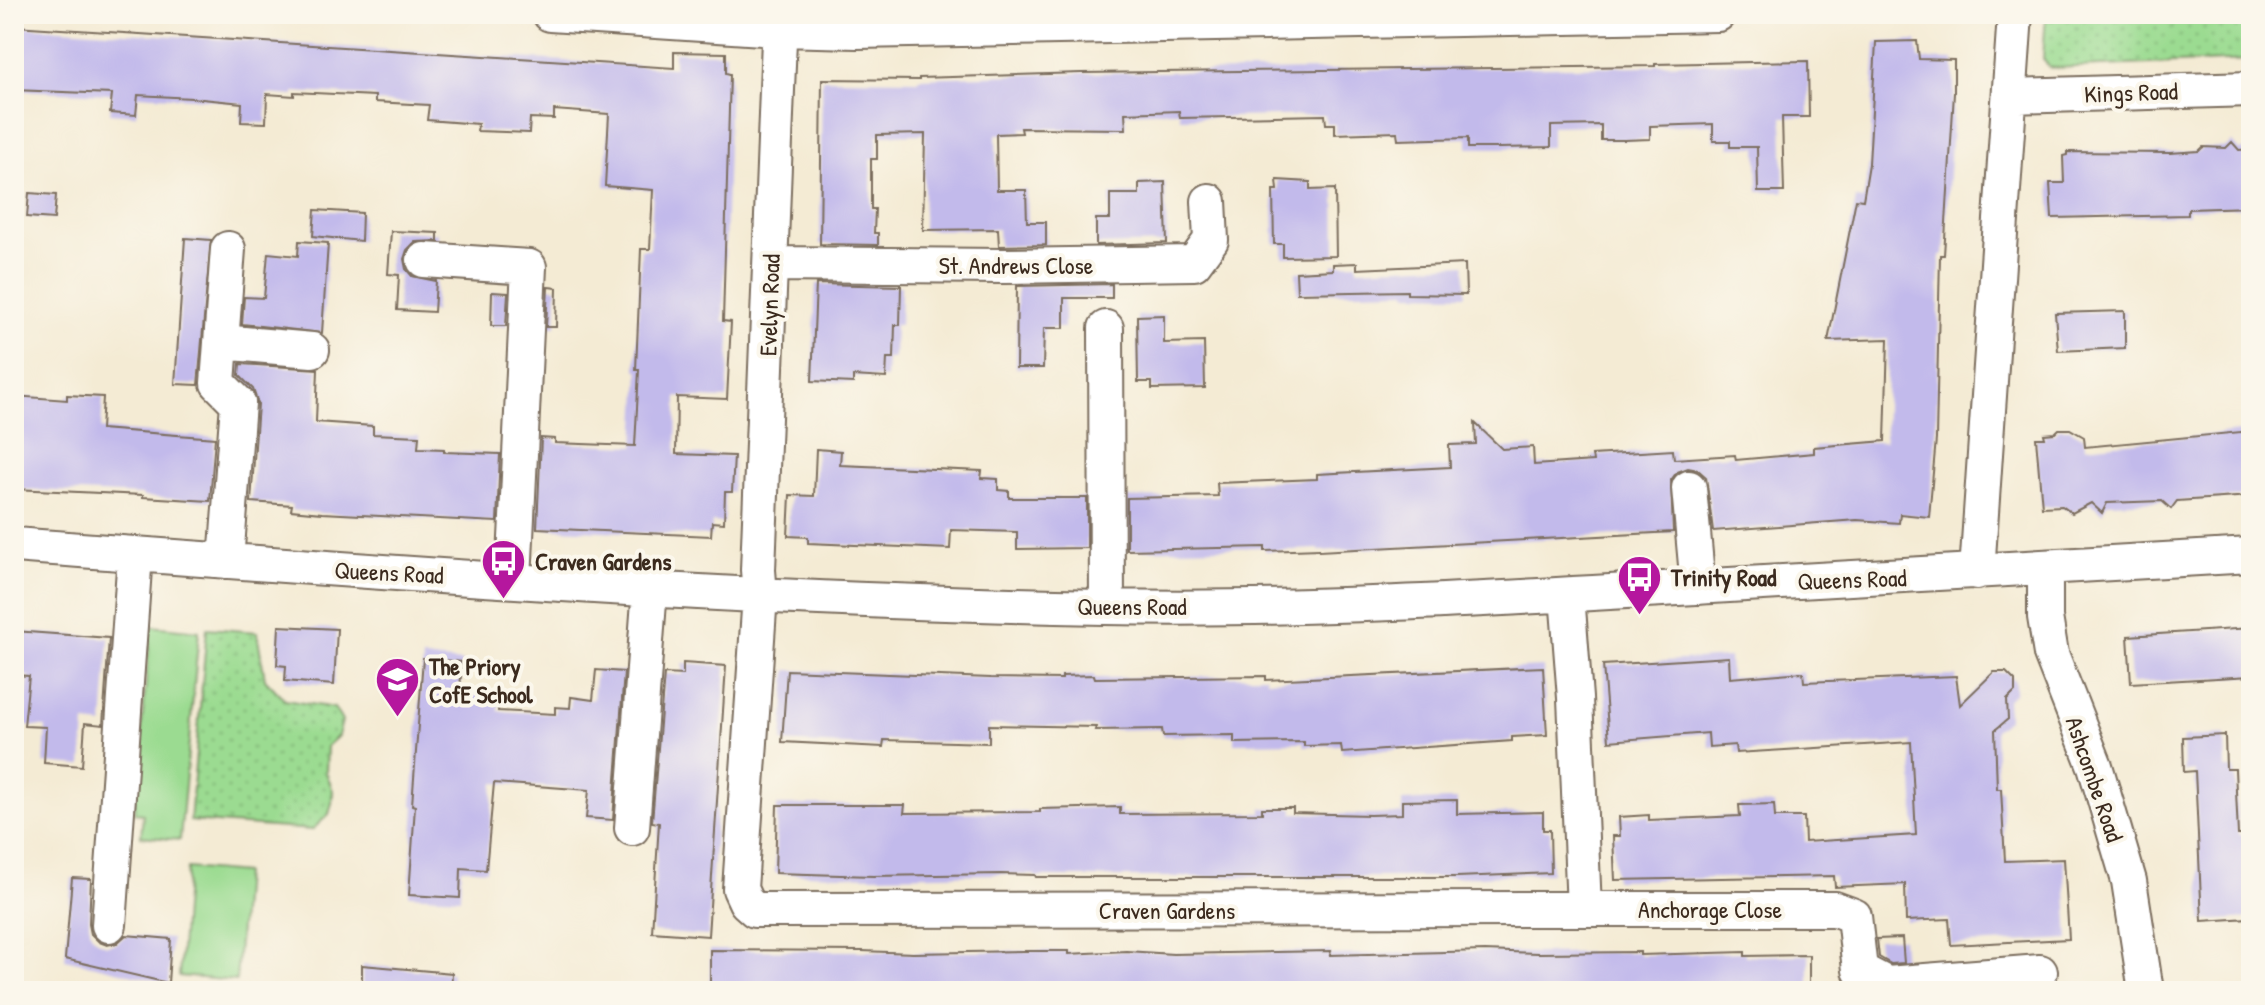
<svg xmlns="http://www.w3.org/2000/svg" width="2265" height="1005" viewBox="0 0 2265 1005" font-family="'Patrick Hand',sans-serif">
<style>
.grass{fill:url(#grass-dots);stroke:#6b8258;stroke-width:2}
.garden{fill:#9bdb91;stroke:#6b8258;stroke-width:2}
.building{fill:#c2baeb}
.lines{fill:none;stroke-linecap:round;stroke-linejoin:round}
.minor-casing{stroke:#7c6e5e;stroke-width:38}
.minor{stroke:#fff;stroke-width:34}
.labels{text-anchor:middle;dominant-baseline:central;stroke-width:8;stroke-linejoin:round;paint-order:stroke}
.street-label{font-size:24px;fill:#3b2a1e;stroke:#fbf7ec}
.poi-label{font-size:24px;font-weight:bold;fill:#3b2a1e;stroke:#fbf7ec;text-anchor:start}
</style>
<defs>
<pattern id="grass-dots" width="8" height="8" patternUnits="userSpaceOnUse" patternTransform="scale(2)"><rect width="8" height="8" fill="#9bdb91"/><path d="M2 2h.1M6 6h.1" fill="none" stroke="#86bc7d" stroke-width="1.8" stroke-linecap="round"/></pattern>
</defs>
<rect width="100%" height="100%" fill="#fbf7ec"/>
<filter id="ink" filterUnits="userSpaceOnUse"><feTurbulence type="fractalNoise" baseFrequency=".0125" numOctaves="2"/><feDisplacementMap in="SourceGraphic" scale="16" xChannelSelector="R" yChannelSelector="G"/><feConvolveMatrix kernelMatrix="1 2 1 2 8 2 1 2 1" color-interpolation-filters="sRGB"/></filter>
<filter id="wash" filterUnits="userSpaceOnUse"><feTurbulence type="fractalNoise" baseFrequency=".006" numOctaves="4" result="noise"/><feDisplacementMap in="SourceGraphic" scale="32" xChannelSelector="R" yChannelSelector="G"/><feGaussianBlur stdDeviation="1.8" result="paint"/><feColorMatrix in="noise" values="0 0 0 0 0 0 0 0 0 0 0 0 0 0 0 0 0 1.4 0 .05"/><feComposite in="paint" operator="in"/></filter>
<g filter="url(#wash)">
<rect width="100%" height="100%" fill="#f4ebd4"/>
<!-- grass -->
<path class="grass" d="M2046 14H2251V60L2050 68 2043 59Z
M207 628 257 632 265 679 285 700 334 708 342 721 338 736 327 746 326 772 333 791 332 803 329 814 312 830 190 821Z"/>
<!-- garden -->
<path class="garden" d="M151 626 199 631 180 840 141 836 143 814 134 813Z
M187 868 244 873 236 981 179 976Z"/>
<g id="blocks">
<!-- building -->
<path class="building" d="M14 26 674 68V52L726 53V73L730 74 723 321 731 322 727 399 677 397 676 454 734 456 732 492H725L724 523 712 522 711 536 537 528 541 438 555 439V443L635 446 639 370H636L641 249H650L653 190 605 186 609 114 554 110V119L530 118 529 133 477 131 478 124 427 120 429 105 375 102V96L294 92V96L267 94 266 123 241 122 242 103 192 98 138 95 136 115 110 113 112 94 14 90Z
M1917 41 1919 59 1954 60V93L1944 255H1940L1936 439 1929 517 1900 514 1899 523 1857 520 1713 531 1706 477 1698 470 1688 468 1677 472 1671 480 1673 532 1319 551V549L1265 551V547L1127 550V498L1218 496 1217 483 1317 479V474L1450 467 1449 445 1476 444 1475 423 1502 449 1533 447 1534 465 1593 461 1592 455 1673 450 1674 459 1735 455 1736 460 1814 453V447L1885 441 1888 339 1828 341 1856 199 1863 200 1869 164 1876 42Z
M1808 61 1809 117H1782L1784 192H1758L1757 147H1730V141H1713V124L1650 126V139L1624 140H1601V125L1551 126V147L1500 148H1468V138L1398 140 1397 132 1335 134V124H1326L1325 115 1180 118 1179 111 1125 113 1126 129 1021 128 1022 133 996 134 997 190H1026L1027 222H1046V245L999 246 998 229 923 230 925 134 877 135V159H871V209H875L874 233H878V245L820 244 822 79 919 80V78L1081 73 1655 66V64Z
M2232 142 2239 150 2251 149V207L2188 209V215L2052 218 2050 183H2064L2063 156 2067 155V152L2170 153 2199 151 2203 147 2226 148Z
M1277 180 1310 182V190L1335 189 1336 256 1283 257V244H1274L1273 190H1278Z
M1165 182 1167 243 1096 245V219H1110V194H1139V183Z
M29 193 56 195 54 219 27 217Z
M315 210 362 213 361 241 313 236Z
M391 231 438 233V241L415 242 407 250 404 259 406 269 412 276 436 281 434 312 397 310 399 275 388 274Z
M185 238 211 240 198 385 175 384Z
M299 241 328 243 322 333 242 324 244 297 264 298 268 253 298 256Z
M1357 263V269L1465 264 1466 295 1407 294V291L1297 293 1296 272 1333 270V264Z
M816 284 901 286 900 325H895L894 358H887L886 378 853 376V383L812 381Z
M1112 284V298H1064V328H1044L1043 368H1016L1017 286Z
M548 287 557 288 556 327H546Z
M492 292 508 293 506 326H491Z
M2125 311V348L2058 351 2055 313Z
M1164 315V343L1204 342 1205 388 1152 389V382H1138L1137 316Z
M240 364 318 369 316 422 373 426V434L419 436 418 448 444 449V452L500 454 497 522 322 513 291 510 292 505 251 502 258 404 253 389 239 375Z
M67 395 103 397 101 429 215 438 210 501 143 497V495L14 489V396L67 400Z
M2059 429H2070L2084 437 2085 447 2251 431V496L2177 501 2171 509 2162 501 2107 503 2102 513 2091 503 2072 513 2062 506 2042 507 2036 438H2045L2044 434 2055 433Z
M816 449 841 451 840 465 982 471 981 478 998 479V490L1009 491V498H1087V548L1017 549V532L951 530 950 549 808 543V537L788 536 790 495 814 496Z
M279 626 337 629 334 685 285 681 286 666 277 665Z
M2251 628V676L2131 683 2128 636Z
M14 631 109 638 103 725 85 723 82 766 44 763 46 727 24 726 29 676 14 675Z
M1729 657 1730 678 1803 672 1804 682 1956 676 1960 705 1994 672H2006L2015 681V692L2007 700 2008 719 1995 730 1997 789H2001L2005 861 2064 859 2069 939 1951 945 1949 919 1906 921 1905 884 1835 887 1834 876 1615 880 1613 836H1620L1619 817 1649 815V820L1740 816 1739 805 1774 804 1775 817H1804L1805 842 1916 835 1911 742 1736 753 1735 745 1709 747 1708 733 1609 741 1603 665Z
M423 658 462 662 460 689 484 691 483 702 499 703 498 711 555 714V707L570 708 571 697 593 700 596 670 624 672 613 820 586 818 589 790 494 783 486 870 461 868 460 898 409 895 415 806 412 805Z
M683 663 726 666 708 936 652 932 659 823 652 822 664 674 683 675Z
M1543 667 1547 735 1512 737V741L1342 753 1341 745 1304 746V742L1234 743V735L1163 736 1162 729 1095 730 1096 727 989 725V743L884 740 883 747 782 742 787 670 991 678 1062 679V676L1094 675 1095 678 1266 676V680Z
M2225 735 2226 769H2235L2238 835H2245L2249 918 2202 921 2195 771 2184 772 2183 737Z
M1457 800V814L1543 812V830H1550L1551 873 1457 877H1036L1035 875 1001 874 873 876 775 873 777 805H905L904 813 1040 812V809L1120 807V814L1262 813V808H1293V813L1370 815 1402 814V801Z
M72 878 91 879 89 924 91 934 99 942 107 945 117 943 126 935 171 939 168 983 65 959Z
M1902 938 1904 963 1891 964 1879 957 1877 939Z
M710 950 862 951 913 953 1024 951H1069V954L1126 951 1173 954 1331 951 1330 955 1485 951 1538 953 1640 952V955L1745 952V956L1809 955V991H710Z
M362 965 452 973 451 991H362Z"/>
</g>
</g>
<g filter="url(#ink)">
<use href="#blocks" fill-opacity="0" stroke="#7c6e5e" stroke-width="2"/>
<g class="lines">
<defs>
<path id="minor" d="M550 14 779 29 857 31 1718 14
M780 14 758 570 760 595 740 889 746 902 755 910 1584 909 1575 698 1567 595
M2011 96 2251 89
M424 260 529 267 514 580
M771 264 1004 266 1194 263 1211 240 1209 201
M1106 328 1107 607
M221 342 312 350
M1689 488 1698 587
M14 545C377 572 740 601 1104 607 1306 611 1510 598 1712 586 1891 576 2071 566 2251 555
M226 561 238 403 218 383 228 249
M2045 568V617L2051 654 2095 766 2129 881 2146 991
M1977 572 2015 14
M632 828 650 588
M1584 909H1835L1854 916 1860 970 1887 984 2040 972
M109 925 135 554"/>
</defs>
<!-- minor casing -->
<use href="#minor" class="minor-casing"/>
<!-- minor -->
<use href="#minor" class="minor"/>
</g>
</g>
<!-- icons -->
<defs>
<symbol id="bus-pin" viewBox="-11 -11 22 30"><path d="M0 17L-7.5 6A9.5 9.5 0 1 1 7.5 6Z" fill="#b5179e" stroke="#fbf7ec"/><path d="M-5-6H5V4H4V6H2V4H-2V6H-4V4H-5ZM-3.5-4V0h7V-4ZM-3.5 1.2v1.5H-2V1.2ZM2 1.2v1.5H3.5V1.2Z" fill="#fff"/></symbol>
<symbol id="school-pin" viewBox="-11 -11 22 30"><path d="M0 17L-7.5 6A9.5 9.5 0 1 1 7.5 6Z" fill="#b5179e" stroke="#fbf7ec"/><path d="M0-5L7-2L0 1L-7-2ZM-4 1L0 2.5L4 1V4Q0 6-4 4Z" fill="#fff"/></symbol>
</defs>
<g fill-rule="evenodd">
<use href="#bus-pin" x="478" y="536" width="51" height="69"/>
<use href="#bus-pin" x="1614" y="552" width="51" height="69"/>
<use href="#school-pin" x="372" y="654" width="51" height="69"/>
</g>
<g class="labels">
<!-- street labels -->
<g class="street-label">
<text transform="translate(2131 92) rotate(-2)">Kings Road</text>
<text x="1016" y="265">St. Andrews Close</text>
<text transform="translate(769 305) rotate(-88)">Evelyn Road</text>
<text transform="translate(389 572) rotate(3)">Queens Road</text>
<text transform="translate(1852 579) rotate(-2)">Queens Road</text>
<text x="1132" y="606">Queens Road</text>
<text transform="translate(2095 779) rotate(71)">Ashcombe Road</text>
<text x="1710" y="909">Anchorage Close</text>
<text x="1167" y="910">Craven Gardens</text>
</g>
<!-- poi labels -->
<g class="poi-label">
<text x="535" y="561">Craven Gardens</text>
<text x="1671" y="577">Trinity Road</text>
<text x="429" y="666">The Priory<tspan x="429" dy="28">CofE School</tspan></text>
</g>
</g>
<!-- margin -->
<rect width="2265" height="1005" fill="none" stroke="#fbf7ec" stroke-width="48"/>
</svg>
